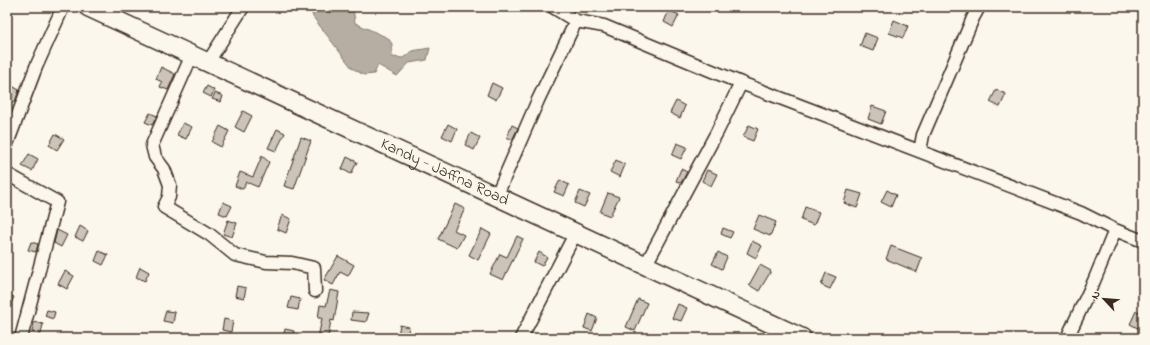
<svg xmlns="http://www.w3.org/2000/svg" width="1150" height="345" viewBox="0 0 1150 345" font-family="'Indie Flower',sans-serif">
<style>
.water{fill:#b6aea2;stroke:#85796d}
.building{fill:#ccc4b9;stroke:#3b2a1e}
.lines{fill:none;stroke-linecap:round;stroke-linejoin:round}
.minor-casing{stroke:#3b2a1e;stroke-width:15}
.highway-casing{stroke:#3b2a1e;stroke-width:21}
.minor{stroke:#fbf7ec;stroke-width:12}
.highway{stroke:#fbf7ec;stroke-width:18}
.labels{text-anchor:middle;dominant-baseline:central;stroke-width:4;stroke-linejoin:round;paint-order:stroke}
.street-label{font-size:16px;fill:#3b2a1e;stroke:#fbf7ec}
</style>
<rect width="100%" height="100%" fill="#fbf7ec"/>
<filter id="ink" filterUnits="userSpaceOnUse"><feTurbulence type="fractalNoise" baseFrequency=".025" numOctaves="2"/><feDisplacementMap in="SourceGraphic" scale="8" xChannelSelector="R" yChannelSelector="G"/><feConvolveMatrix kernelMatrix="1 2 1 2 8 2 1 2 1" color-interpolation-filters="sRGB"/></filter>
<g filter="url(#ink)">
<!-- water -->
<path class="water" d="M310 7H353L355 23 388 38 392 44V57L403 58 412 51 430 48 427 60 409 63 397 76 378 65 374 74 364 75 352 68 313 17Z"/>
<!-- building -->
<path class="building" d="M669 10 679 15 673 27 664 22Z
M894 20 908 26 903 38 889 33Z
M865 33 878 38 873 51 860 46Z
M161 67 175 74 168 90 160 87 162 82 156 79Z
M492 83 502 88 496 100 487 95Z
M9 84 19 90 15 102 7 99V89Z
M207 86 214 90 211 97 203 93Z
M996 90 1006 94 1000 107 990 102Z
M215 93 223 96 221 102 212 99Z
M676 101 685 106 680 118 670 113Z
M872 106 886 111 881 124 868 119Z
M243 111 252 116 244 132 235 127Z
M150 113 157 116 152 125 145 122Z
M183 123 192 127 186 139 177 135Z
M448 124 457 129 452 141 442 136Z
M512 125 518 128 512 140 507 137Z
M749 125 758 129 753 141 743 137Z
M220 126 229 131 221 147 212 142Z
M277 129 285 133 276 151 268 148Z
M471 133 480 138 474 150 465 145Z
M55 134 64 139 57 150 49 145Z
M301 137 311 141 294 189 284 186Z
M677 143 687 147 681 159 672 155Z
M29 154 38 159 32 171 22 166Z
M262 156 269 162 258 187 246 182 243 189 235 186 240 172 253 177Z
M347 157 357 162 351 174 342 169Z
M616 160 625 165 620 177 610 172Z
M681 169 687 172 681 183 676 181Z
M707 170 717 174 711 186 702 181Z
M560 180 569 185 564 196 554 192Z
M848 190 862 194 857 208 844 203Z
M887 190 896 195 891 207 881 202Z
M580 191 590 195 584 207 575 203Z
M608 193 619 197 610 216 600 212Z
M223 202 232 206 227 216 219 213Z
M455 204 465 209 454 230 464 235 457 248 438 239Z
M805 207 819 212 814 225 801 220Z
M282 215 291 219 286 233 277 229Z
M759 215 776 222 770 236 753 229Z
M228 220 237 223 232 237 223 234Z
M80 226 88 231 83 241 75 237Z
M723 228 733 232 730 238 721 234Z
M482 229 491 234 478 260 469 255Z
M57 230 67 235 61 247 54 243Z
M517 236 523 239 503 280 490 274 500 254 507 257Z
M752 241 762 246 756 258 747 253Z
M31 242 38 244 36 252 28 250Z
M891 246 922 258 917 272 886 259Z
M99 251 108 255 103 265 95 261Z
M539 252 547 257 542 266 534 262Z
M718 252 727 257 722 269 712 264Z
M338 256 354 265 348 276 340 272 333 285 324 280Z
M760 265 771 271 759 291 749 285Z
M140 267 149 272 145 281 136 277Z
M65 271 74 276 67 289 58 284Z
M826 273 836 277 830 289 821 285Z
M237 286 246 288 244 298 235 296Z
M330 290 339 292 334 321 331 320 328 338H318L322 318H318L320 305 326 306Z
M7 294 14 297 7 312Z
M291 297 300 299 298 310 288 308Z
M638 299 647 303 635 331 626 327Z
M678 304 687 308 681 321 672 318Z
M47 310 55 312 53 319 45 316Z
M166 311 175 312 173 323 163 321Z
M1136 311 1143 313V331L1130 324Z
M352 312 369 313 366 322 351 320Z
M589 314 597 318 592 331 584 328Z
M224 319 233 321 231 332 222 330Z
M34 322 43 324 41 334 32 332Z
M400 325 409 327 407 337 398 335Z
M285 329 294 331 293 338H283Z"/>
<g class="lines">
<defs>
<path id="minor" d="M553 7 576 21 604 26 741 83 1081 213 1115 230 1143 241
M192 55 152 145 155 157 164 169 170 185 169 197 164 207 209 234 235 255 266 262 292 263 314 268 315 291
M208 62 243 7
M7 144 36 67 63 7
M920 151 923 135 973 18 979 7
M7 174 57 202 21 338
M496 197 538 100 576 21
M645 266 717 132 741 83
M521 338 575 234
M1067 338 1094 281 1115 230"/>
<g id="highway">
<path id="s1" d="M88 7 802 338"/>
</g>
</defs>
<!-- minor casing -->
<use href="#minor" class="minor-casing"/>
<!-- highway casing -->
<use href="#highway" class="highway-casing"/>
<!-- minor -->
<use href="#minor" class="minor"/>
<!-- highway -->
<use href="#highway" class="highway"/>
</g>
</g>
<g class="labels">
<!-- street labels -->
<g class="street-label">
<text stroke="none"><textPath href="#s1" startOffset="393">Kandy - Jaffna Road</textPath></text>
</g>
</g>
<!-- margin -->
<rect width="1150" height="345" fill="none" stroke="#fbf7ec" stroke-width="24"/>
<rect x="12" y="12" width="1126" height="321" fill="none" stroke="#3b2a1e" stroke-width="1.5" filter="url(#ink)"/>
<!-- north arrow -->
<g transform="translate(1104 299) rotate(296)" stroke="#fbf7ec" stroke-width="3" paint-order="stroke">
<path d="M0-3L7 15L0 10L-7 15Z" fill="#3b2a1e"/>
<text y="-6" font-size="11" font-weight="bold" text-anchor="middle" fill="#3b2a1e">N</text>
</g>
</svg>
